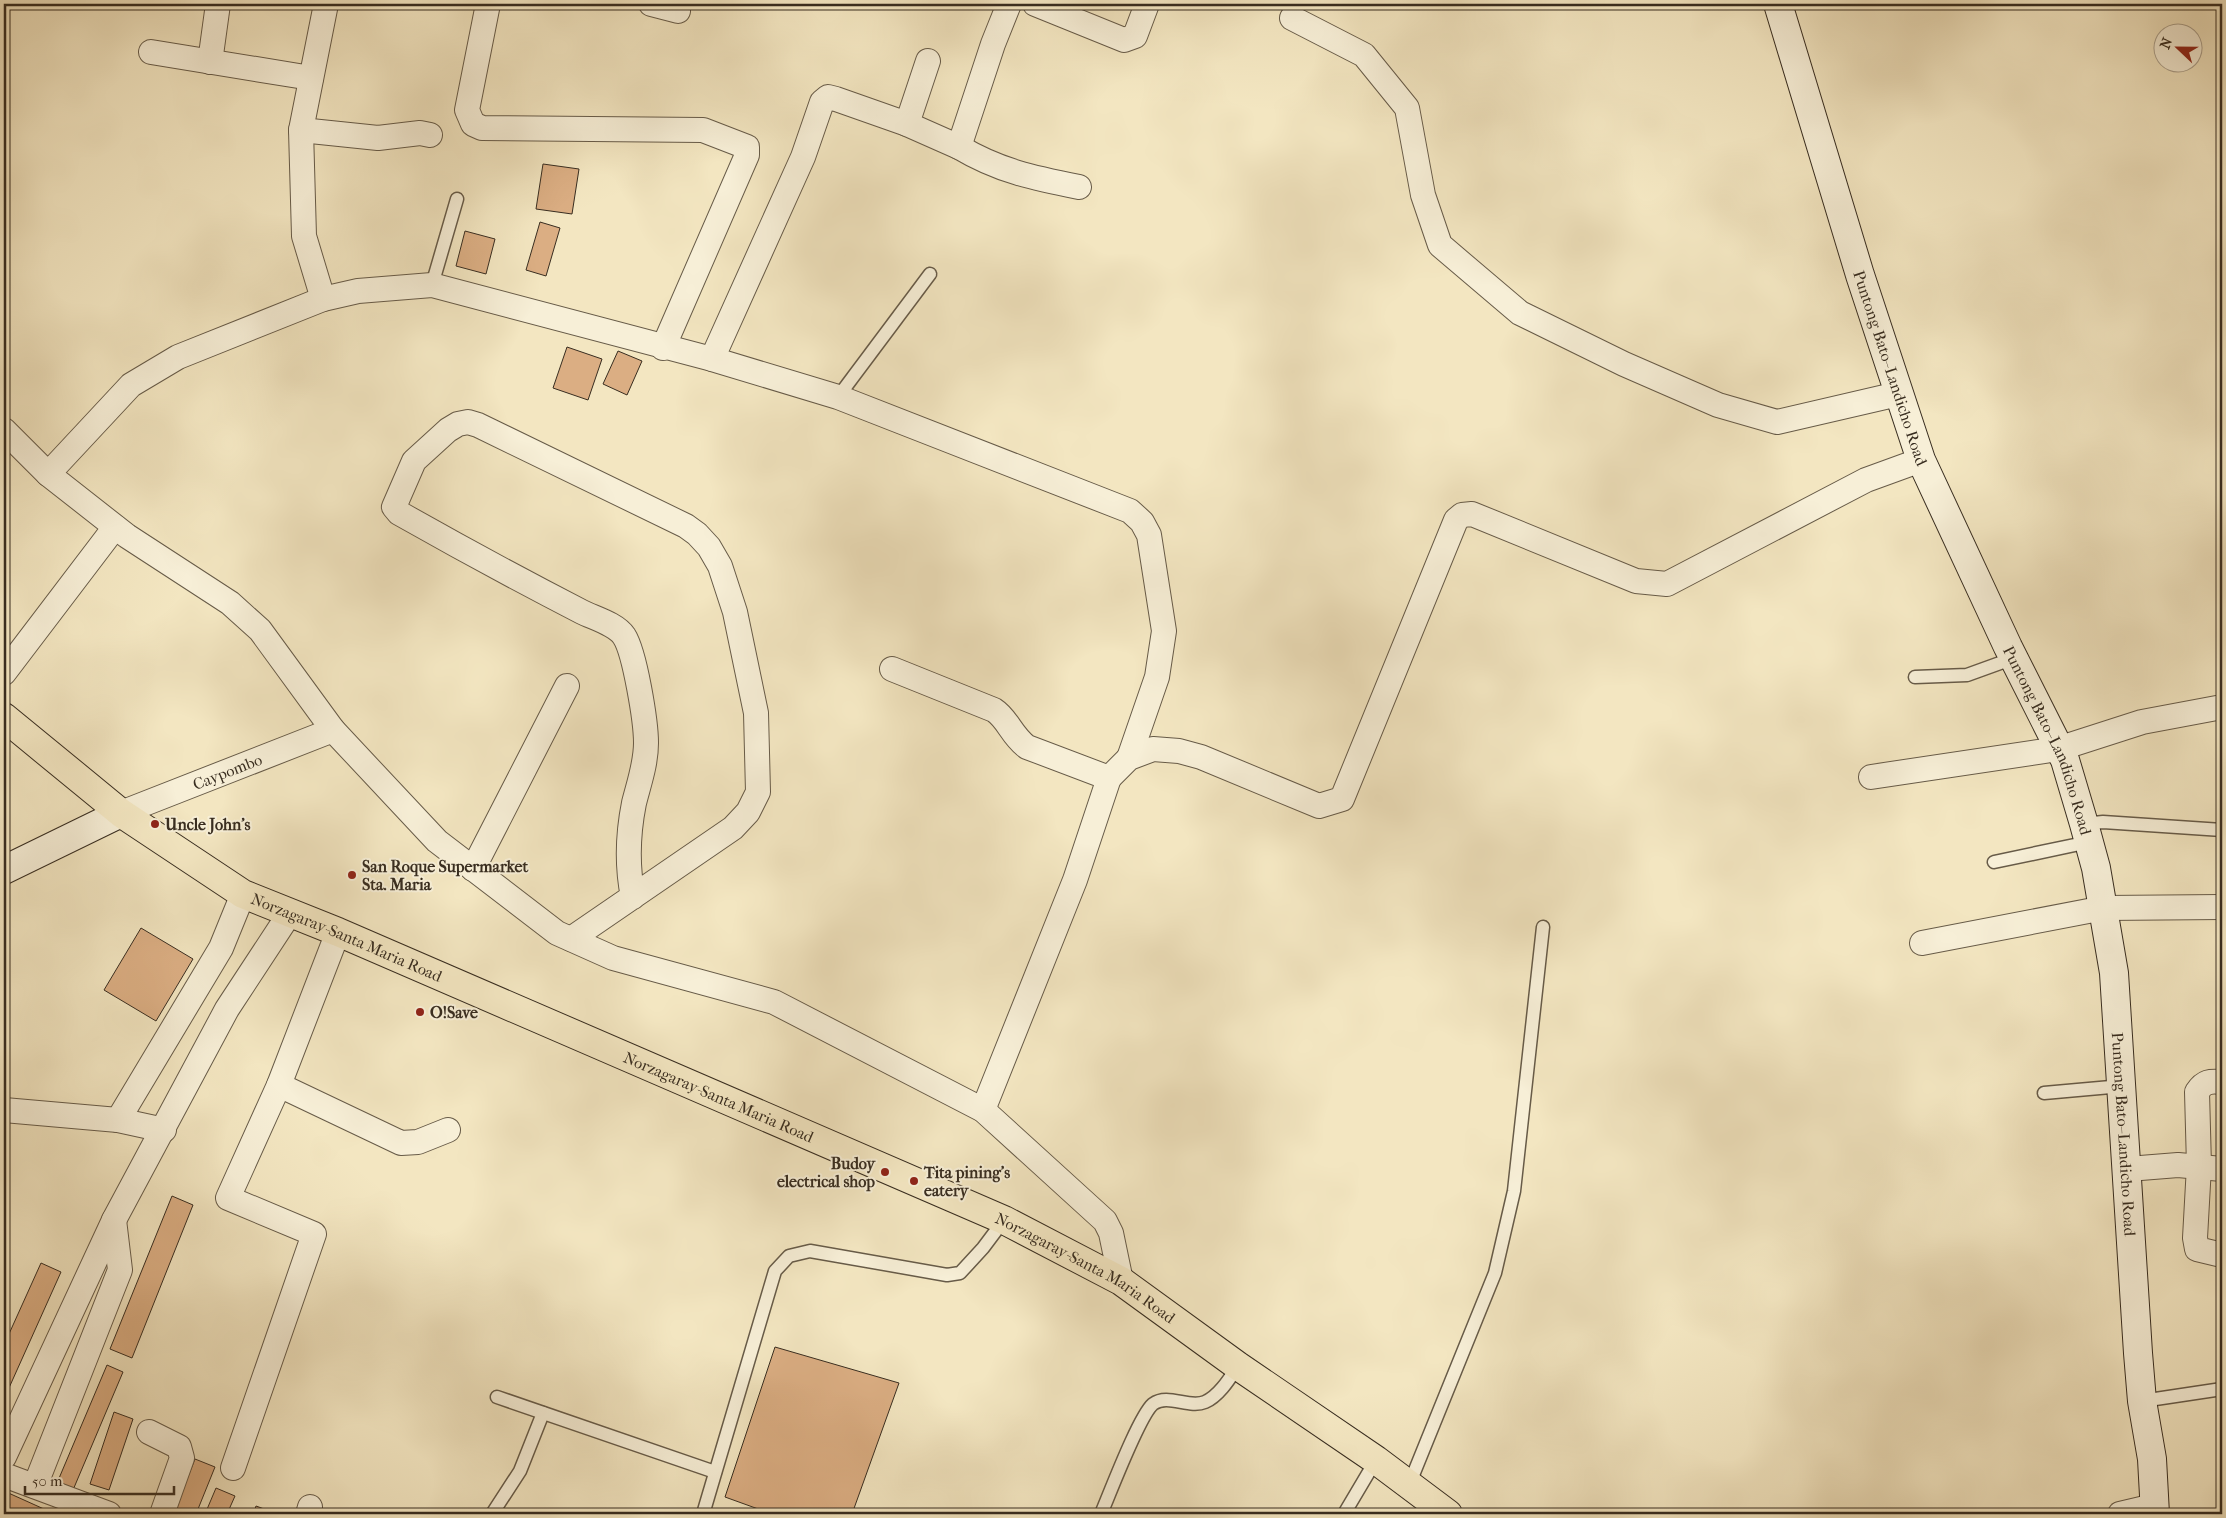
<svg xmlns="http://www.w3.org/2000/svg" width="2226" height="1518" font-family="'IM FELL French Canon',serif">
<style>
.building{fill:#dbae83;stroke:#382d20}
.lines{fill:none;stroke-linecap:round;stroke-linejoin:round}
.lane-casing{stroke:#675b48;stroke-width:15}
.street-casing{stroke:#675b48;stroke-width:26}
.secondary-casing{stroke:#382d20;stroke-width:30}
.primary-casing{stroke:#382d20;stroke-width:30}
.lane{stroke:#f7efd7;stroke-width:12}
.street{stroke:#f7efd7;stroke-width:24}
.secondary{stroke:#f7efd7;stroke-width:28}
.primary{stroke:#f3e6c1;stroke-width:28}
.poi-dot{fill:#8f2418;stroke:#f7efd7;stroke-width:2}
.labels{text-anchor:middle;stroke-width:4;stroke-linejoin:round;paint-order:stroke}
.street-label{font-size:16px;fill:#382d20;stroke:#f7efd7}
.poi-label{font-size:16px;font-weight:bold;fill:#382d20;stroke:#f7efd7;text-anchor:start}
</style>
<rect width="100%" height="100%" fill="#f3e6c1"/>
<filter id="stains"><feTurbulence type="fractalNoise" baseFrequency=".004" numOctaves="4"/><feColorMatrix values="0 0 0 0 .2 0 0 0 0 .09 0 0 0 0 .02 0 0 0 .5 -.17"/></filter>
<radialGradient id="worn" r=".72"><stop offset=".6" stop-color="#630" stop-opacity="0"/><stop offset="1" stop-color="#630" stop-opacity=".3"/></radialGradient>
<g class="building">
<path d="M543,164L579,169L572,214L536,209Z"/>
<path d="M540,222L560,228L546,276L526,270Z"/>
<path d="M465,231L495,239L486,274L456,266Z"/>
<path d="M567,347L602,359L588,400L553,388Z"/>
<path d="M618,351L642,361L627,395L603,384Z"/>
<path d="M141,928L193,959L156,1021L104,990Z"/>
<path d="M172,1196L193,1205L132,1358L110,1349Z"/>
<path d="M41,1263L61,1272L4,1399V1345Z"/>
<path d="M775,1347L899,1383L852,1514H772L725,1497Z"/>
<path d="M107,1365L123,1372L73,1490L57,1483Z"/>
<path d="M114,1412L133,1419L109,1490L90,1484Z"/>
<path d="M195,1459L215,1467L196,1514H173Z"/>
<path d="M216,1488L235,1496L227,1514H205Z"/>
<path d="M4,1491L55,1514H9L4,1512Z"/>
<path d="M256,1506L275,1513V1514H253Z"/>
</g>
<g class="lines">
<g class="lane-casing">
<g id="lane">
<path d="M432,285L457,199"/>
<path d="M838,397L930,274"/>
<path d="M1915,677L1967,675L2014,658"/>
<path d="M2084,824L2103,822L2222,830"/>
<path d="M1994,862L2089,842"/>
<path d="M2044,1093L2122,1086"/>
<path d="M497,1397L715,1472"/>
<path d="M2142,1401L2222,1389"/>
<path d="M1409,1485L1495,1273L1514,1191L1543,927"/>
<path d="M492,1514L520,1471L543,1413"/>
<path d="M703,1514L775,1271L789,1256L810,1251L947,1275L960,1273L983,1248L1004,1220"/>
<path d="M1101,1514C1110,1493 1139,1416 1153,1404C1168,1393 1189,1409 1205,1402C1219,1396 1230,1378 1238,1366"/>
<path d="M1344,1514L1376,1460"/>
</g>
</g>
<g class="street-casing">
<g id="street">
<path d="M488,4L467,110L473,124L482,128L703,130L747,147V155L663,348"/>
<path d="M651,4L678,11"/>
<path d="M1035,4L1124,40L1135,36L1147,4"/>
<path d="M1292,18L1364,55L1407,108L1423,195L1440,245L1520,313L1624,364L1718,405L1777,422L1898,394"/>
<path d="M151,52L311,78"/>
<path d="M210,62L218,4"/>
<path d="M907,124L959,147L993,44L1009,4"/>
<path d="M301,130L378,138L420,133L430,135"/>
<path d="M959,147C999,171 1034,178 1079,187"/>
<path d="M323,299L304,236L301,130L326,4"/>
<path d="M712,359L803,157L822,102L828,97L836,99L907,124L928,61"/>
<path d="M4,430L48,474L131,385L178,357L323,299L358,291L432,285L712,359L838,397L1130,511L1142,522L1149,535L1164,631L1157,677L1129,758"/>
<path d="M48,474L127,536L230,603L260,630L333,730L437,841L557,933L613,958L774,1002L983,1110L1105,1221L1111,1233L1121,1281"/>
<path d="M892,669L994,710C1008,719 1011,735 1027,747L1109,778L1075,880L983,1110"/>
<path d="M4,673L115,527"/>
<path d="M1871,777L2058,749L2142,722L2222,707"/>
<path d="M1109,778L1129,758L1153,749L1179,751L1201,757L1319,806L1342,799L1456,520L1462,515L1472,514L1636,581L1667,584L1866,480L1921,460"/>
<path id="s1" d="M121,813L333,730"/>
<path d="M473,869L567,686"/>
<path d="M571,939L733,828L748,812L758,792L756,713L735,612L720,566L709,547L697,534L686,526L478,425L468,422L458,424L448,430L414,461L394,507L399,513C459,547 520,580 582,612C594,618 616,624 624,636C635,653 646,722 646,743C646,764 639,783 634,803C628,833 627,867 633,897"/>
<path d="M1922,943L2104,908L2222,907"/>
<path d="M2222,1082C2210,1081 2204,1081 2197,1092L2199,1166L2195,1238L2197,1249L2222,1255"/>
<path d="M279,1085L401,1143L418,1142L448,1130"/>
<path d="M4,1110L118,1120L164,1130"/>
<path d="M118,1120L221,948L243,894"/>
<path d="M2128,1169L2178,1165L2222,1169"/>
<path d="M149,1432L179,1447L182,1458L162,1514"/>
<path d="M4,1457L114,1220L227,1009L290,913"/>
<path d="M233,1468L314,1234L228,1198L279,1085L338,932"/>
<path d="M4,1475L109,1514"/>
<path d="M35,1486L120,1270L114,1220"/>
<path d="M308,1514L310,1507"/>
<path d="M2120,1514L2154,1506"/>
</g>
</g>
<g class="secondary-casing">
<g id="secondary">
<path id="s2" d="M1778,4L1860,275L1921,460L2008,647L2065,760L2084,824L2096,868L2114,973L2138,1353L2142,1401L2152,1459L2155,1514"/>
<path d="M4,870L121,813"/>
</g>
</g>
<g class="primary-casing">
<g id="primary">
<path id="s3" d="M4,717L121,813L243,894L338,932L1004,1220L1121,1281L1238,1366L1376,1460L1448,1514"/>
</g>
</g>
<use href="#lane" class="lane"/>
<use href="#street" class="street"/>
<use href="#secondary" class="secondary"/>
<use href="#primary" class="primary"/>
</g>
<g class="poi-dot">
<circle cx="155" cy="824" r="5"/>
<circle cx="352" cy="875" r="5"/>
<circle cx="420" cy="1012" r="5"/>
<circle cx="885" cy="1172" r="5"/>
<circle cx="914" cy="1181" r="5"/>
</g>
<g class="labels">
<g class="street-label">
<text dy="6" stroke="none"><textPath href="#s2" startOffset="381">Puntong Bato–Landicho Road</textPath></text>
<text dy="6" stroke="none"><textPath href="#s2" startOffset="786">Puntong Bato–Landicho Road</textPath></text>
<text dy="6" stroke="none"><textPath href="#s1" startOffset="114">Caypombo</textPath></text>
<text dy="6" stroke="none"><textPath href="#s3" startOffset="410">Norzagaray-Santa Maria Road</textPath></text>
<text dy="6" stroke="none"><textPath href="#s3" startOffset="815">Norzagaray-Santa Maria Road</textPath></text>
<text dy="6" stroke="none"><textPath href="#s2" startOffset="1191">Puntong Bato–Landicho Road</textPath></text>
<text dy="6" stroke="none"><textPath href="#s3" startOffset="1220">Norzagaray-Santa Maria Road</textPath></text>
</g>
<g class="poi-label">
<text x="165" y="830">Uncle John's</text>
<text x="362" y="872">San Roque Supermarket<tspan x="362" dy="18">Sta. Maria</tspan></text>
<text x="430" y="1018">O!Save</text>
<text x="875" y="1169" text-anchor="end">Budoy<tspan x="875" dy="18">electrical shop</tspan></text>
<text x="924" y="1178">Tita pining's<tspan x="924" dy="18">eatery</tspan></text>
</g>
</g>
<rect width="2226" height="1518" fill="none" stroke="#f3e6c1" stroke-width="20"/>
<rect x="5" y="5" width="2216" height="1508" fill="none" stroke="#382d20" stroke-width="2.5"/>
<rect x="10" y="10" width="2206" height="1498" fill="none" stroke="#382d20"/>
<g transform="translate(2178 48) rotate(292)"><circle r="24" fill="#f7efd7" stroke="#aba18e"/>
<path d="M0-4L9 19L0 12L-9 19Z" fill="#8f2418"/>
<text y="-8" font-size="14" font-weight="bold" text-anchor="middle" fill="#382d20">N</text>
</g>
<path d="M25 1486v8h149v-8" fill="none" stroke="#382d20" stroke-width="2.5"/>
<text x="32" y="1486" font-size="15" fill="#382d20" stroke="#f7efd7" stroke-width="4" paint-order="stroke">50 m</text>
<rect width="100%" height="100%" filter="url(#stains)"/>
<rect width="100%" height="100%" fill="url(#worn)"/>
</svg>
